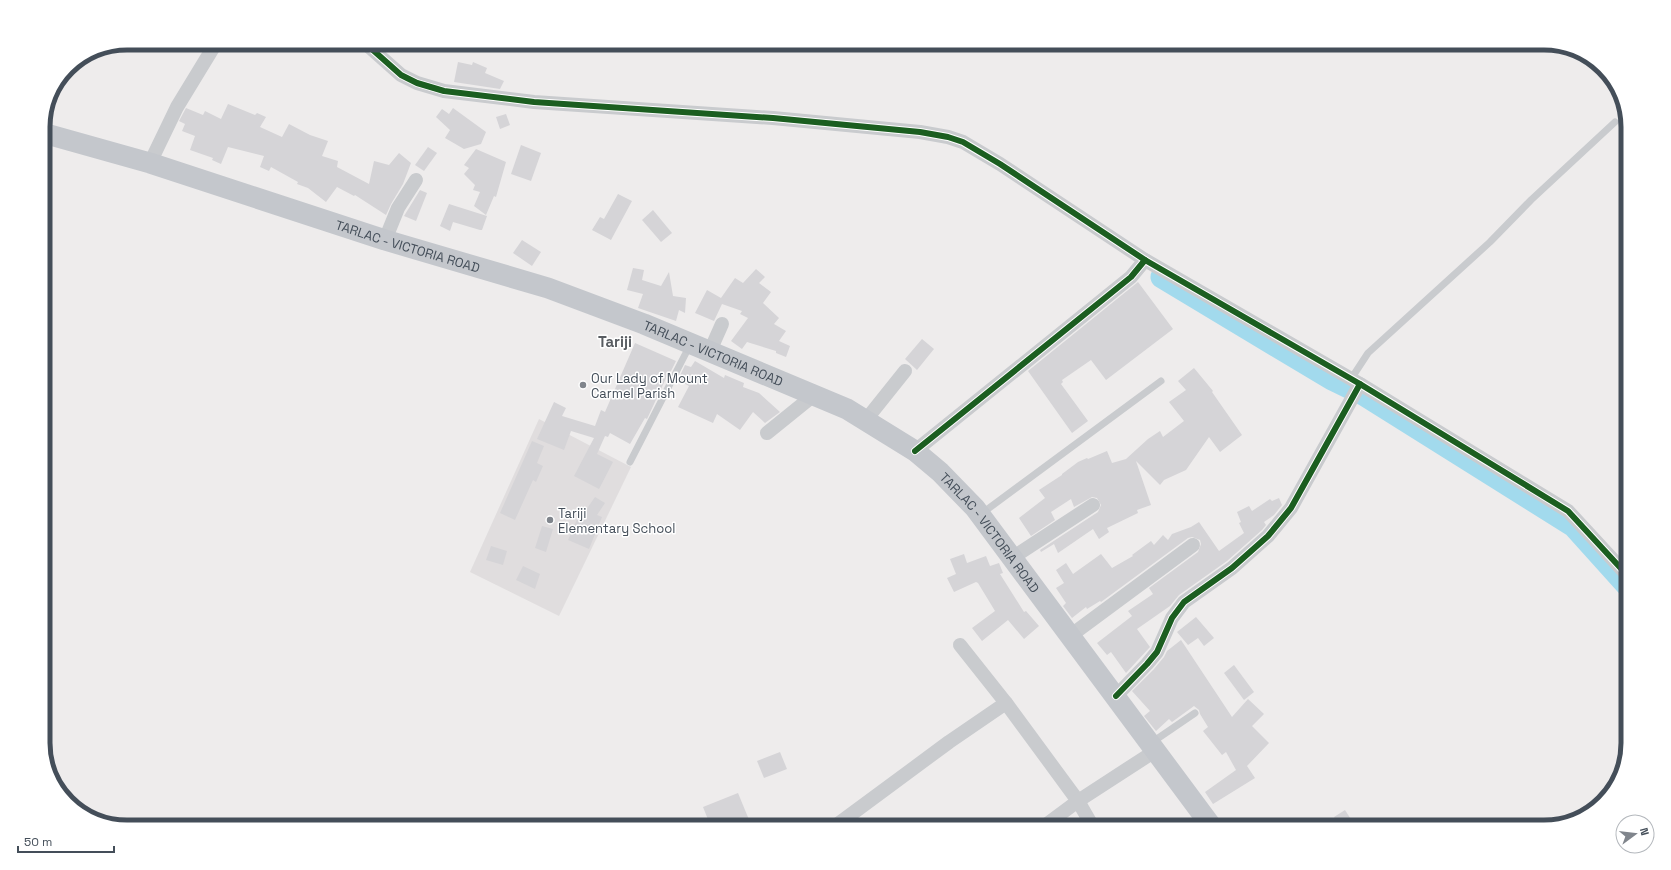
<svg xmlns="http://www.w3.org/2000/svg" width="1671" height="870" font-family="'Space Grotesk',sans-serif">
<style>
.education{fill:#e0ddde}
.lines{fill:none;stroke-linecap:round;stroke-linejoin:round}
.river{stroke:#a2daed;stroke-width:23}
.building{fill:#d5d4d7}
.lane{stroke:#c9cbce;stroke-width:7}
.street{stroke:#c9cbce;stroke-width:14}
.primary{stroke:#c4c7cc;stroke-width:21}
.cycleway-casing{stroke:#fff;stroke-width:8}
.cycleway{stroke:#1b5e20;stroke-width:6}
.poi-dot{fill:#80858c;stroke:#fff;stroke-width:1.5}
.labels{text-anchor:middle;stroke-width:3;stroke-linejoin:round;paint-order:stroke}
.street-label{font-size:13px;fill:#444e59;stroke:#fff}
.poi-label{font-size:13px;fill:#444e59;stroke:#fff;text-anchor:start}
.quarter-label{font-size:15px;font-weight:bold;fill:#585c61;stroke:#fff}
.rim{fill:none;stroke:#444e59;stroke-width:5}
</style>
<rect width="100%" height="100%" fill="#eeecec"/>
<path class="education" d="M539,419L631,467L559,616L470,572Z"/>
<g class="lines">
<path class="river" d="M1162,277L1332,379L1365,395L1574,526L1628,586"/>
</g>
<g class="building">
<path d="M458,62L472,65L473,62L487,68L485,73L504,81L500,89L454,82Z"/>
<path d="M228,104L255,115L257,113L266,117L260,127L282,137L289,124L310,135L328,141L322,156L338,161L337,167L369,184L374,161L389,165L399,153L411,163L403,184L391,204L386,215L355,195L354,196L337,187L326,202L308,188L297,184L298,182L271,167L269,171L260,167L264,156L228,147L221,164L212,160L213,158L190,150L195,136L182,131L185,124L179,121L186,108L203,115L205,111L221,119Z"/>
<path d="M453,108L486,132L481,144L464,149L445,138L450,130L436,117L442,109L449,114Z"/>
<path d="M506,114L510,125L500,129L496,117Z"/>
<path d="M521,145L541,153L531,181L511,174Z"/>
<path d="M428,147L437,153L424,171L415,165Z"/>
<path d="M476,149L506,162L496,197L494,196L486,215L474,206L480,192L473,190L475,185L464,174L469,168L464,165Z"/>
<path d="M420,190L427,193L416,221L404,216Z"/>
<path d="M618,194L632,201L611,240L592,230L600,217L604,219Z"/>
<path d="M449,204L487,216L482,230H480L453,222L450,231L440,226Z"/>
<path d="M653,210L672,233L661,242L642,220Z"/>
<path d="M522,240L541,252L532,266L513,253Z"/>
<path d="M633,268L644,270L642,280L661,286L669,272L673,296L686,298L685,313L679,310L676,321L638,308L643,294L627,290Z"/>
<path d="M756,269L765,277L759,283L771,292L763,303L779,318L774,324L786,331L779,341L790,346L786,357L776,353V351L747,342L742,349L731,341L748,318L740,314L742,311L722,304L714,321L695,313L707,290L721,298L735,278L743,283Z"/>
<path d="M1138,282L1173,329L1106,380L1091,360L1062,380L1063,382L1061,384L1088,421L1072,433L1028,371Z"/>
<path d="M922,339L934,349L917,370L905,359Z"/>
<path d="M635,343L676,361L669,375L668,374L647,419L645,418L630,444L610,433L608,437L605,436L597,454L613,462L599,489L574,476L594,438L571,431L564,450L537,439L554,402L566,408L562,416L595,426L601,410L605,412Z"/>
<path d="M695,361L724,378L725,375L744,383L743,387L759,393L780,412L765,423L753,412L740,430L717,414L713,423L678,407L689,386L678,380L685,365L691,367Z"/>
<path d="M1194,368L1213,391L1212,392L1242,435L1220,452L1209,437L1186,470L1164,480L1160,485L1136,461L1151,505L1137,510L1138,513L1107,528L1109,532L1099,539L1093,529L1058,553L1054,544L1041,552L1040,550L1098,512L1101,505L1097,498L1092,497L1074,507L1071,499L1051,512L1055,520L1031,536L1019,518L1045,498L1039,490L1062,475V474L1078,462L1087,458L1088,459L1107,451L1112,463L1126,459L1148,439L1160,431L1163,437L1184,421L1169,402L1186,390L1178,381Z"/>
<path d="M532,441L544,446L537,463L543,466L536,482L533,480L515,520L500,513Z"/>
<path d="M595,497L605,503L597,515L602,517L589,549L568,540L582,508L586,510Z"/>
<path d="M1279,498L1282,505L1274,515L1264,522L1266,525L1262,530L1227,561L1179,595L1170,606L1137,629L1150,647L1126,673L1111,652L1107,655L1097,643L1132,616L1128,611L1153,594L1149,588L1198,552L1201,544L1200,540L1192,537L1188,538L1101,602L1100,601L1087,609L1086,607L1072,618L1063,606L1066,603L1056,588L1064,583L1056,570L1066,563L1073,574L1101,554L1112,568L1133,556L1132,555L1151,541L1154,545L1163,535L1168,540L1172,534L1191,527L1199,522L1219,551L1244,533L1239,523L1241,522L1237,512L1249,506L1252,511L1270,499L1272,501Z"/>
<path d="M542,526L553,529L546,552L535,548Z"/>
<path d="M491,546L507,551L503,565L486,560Z"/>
<path d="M964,554L967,563L986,556L990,566L999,563L1003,573L1000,574L1024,612L1026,611L1039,626L1024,639L1008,620L982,641L972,628L995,611L978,583L976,582L954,592L947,578L956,574L950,559Z"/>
<path d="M523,566L540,574L535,589L516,580Z"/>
<path d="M1196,617L1214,638L1204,646L1198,638L1188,645L1177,632Z"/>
<path d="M1181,640L1232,717L1248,699L1264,714L1252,726L1269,743L1247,766L1255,778L1213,804L1205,792L1236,770L1226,752L1222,755L1203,731L1208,727L1200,714L1199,710L1194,706L1172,722L1169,719L1156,731L1144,716L1150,711L1132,691L1154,669L1164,657L1167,651Z"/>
<path d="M1234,665L1254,692L1244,700L1224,673Z"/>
<path d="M780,752L787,769L764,778L757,761Z"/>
<path d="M738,793L752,827H711L703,807Z"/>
<path d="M1345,810L1356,827H1340L1334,817Z"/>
</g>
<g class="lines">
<g class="lane">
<path d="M1351,379L1368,353L1490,242L1531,200L1615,122"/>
<path d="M630,462L690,345"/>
<path d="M981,514L1161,381"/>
<path d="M1151,743L1195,713"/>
</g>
<g class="street">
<path d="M365,43L401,75L417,83L444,91L534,102L773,118L920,132L948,137L963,142L1000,164L1145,260"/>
<path d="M150,163L177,107L216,43"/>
<path d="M385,240L398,208L416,180"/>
<path d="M710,351L722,324"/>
<path d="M865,421L905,371"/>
<path d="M767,433L814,395"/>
<path d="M915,451L1131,277L1145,260L1360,384L1568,511L1628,576"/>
<path d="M1012,558L1093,505"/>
<path d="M1070,636L1193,545"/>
<path d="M960,645L1006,703"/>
<path d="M1116,696L1147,664L1157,652L1172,618L1184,602L1232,568L1268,536L1291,508L1360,384"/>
<path d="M834,827L949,742L1006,703L1078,801L1093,827"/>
<path d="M1043,827L1078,801L1155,751"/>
</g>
<path class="primary" id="s1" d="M43,133L150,163L385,240L548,288L644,324L847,409L915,451L940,472L975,508L1212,827"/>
<g class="cycleway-casing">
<g id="cycleway">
<path d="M365,43L401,75L417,83L444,91L534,102L773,118L920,132L948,137L963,142L1000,164L1145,260"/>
<path d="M915,451L1131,277L1145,260L1360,384L1568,511L1628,576"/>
<path d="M1116,696L1147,664L1157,652L1172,618L1184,602L1232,568L1268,536L1291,508L1360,384"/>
</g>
</g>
<use href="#cycleway" class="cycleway"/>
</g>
<g class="poi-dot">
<circle cx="583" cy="385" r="4"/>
<circle cx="550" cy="520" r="4"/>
</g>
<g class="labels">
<g class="street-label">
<text dy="5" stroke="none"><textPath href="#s1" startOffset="382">TARLAC - VICTORIA ROAD</textPath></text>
<text dy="5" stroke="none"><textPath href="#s1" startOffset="706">TARLAC - VICTORIA ROAD</textPath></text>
<text dy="5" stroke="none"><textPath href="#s1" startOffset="1042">TARLAC - VICTORIA ROAD</textPath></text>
</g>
<g class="poi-label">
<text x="591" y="383">Our Lady of Mount<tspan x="591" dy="15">Carmel Parish</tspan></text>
<text x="558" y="518">Tariji<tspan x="558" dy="15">Elementary School</tspan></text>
</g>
<g class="quarter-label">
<text x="615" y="347">Tariji</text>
</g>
</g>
<path d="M0 0H1671V870H0ZM127 50H1544A77 77 0 0 1 1621 127V743A77 77 0 0 1 1544 820H127A77 77 0 0 1 50 743V127A77 77 0 0 1 127 50Z" fill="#fff" fill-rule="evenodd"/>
<path class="rim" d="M127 50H1544A77 77 0 0 1 1621 127V743A77 77 0 0 1 1544 820H127A77 77 0 0 1 50 743V127A77 77 0 0 1 127 50Z"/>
<g transform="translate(1635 834) rotate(75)"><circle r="19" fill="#ffffff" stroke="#b4b8bd"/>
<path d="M0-3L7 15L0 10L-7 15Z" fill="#80858c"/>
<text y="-6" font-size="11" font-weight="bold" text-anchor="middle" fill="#444e59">N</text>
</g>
<path d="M18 846v6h96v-6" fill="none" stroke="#444e59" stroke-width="2"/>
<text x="24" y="846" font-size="12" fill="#444e59" stroke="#ffffff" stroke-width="3" paint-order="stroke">50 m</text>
</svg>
